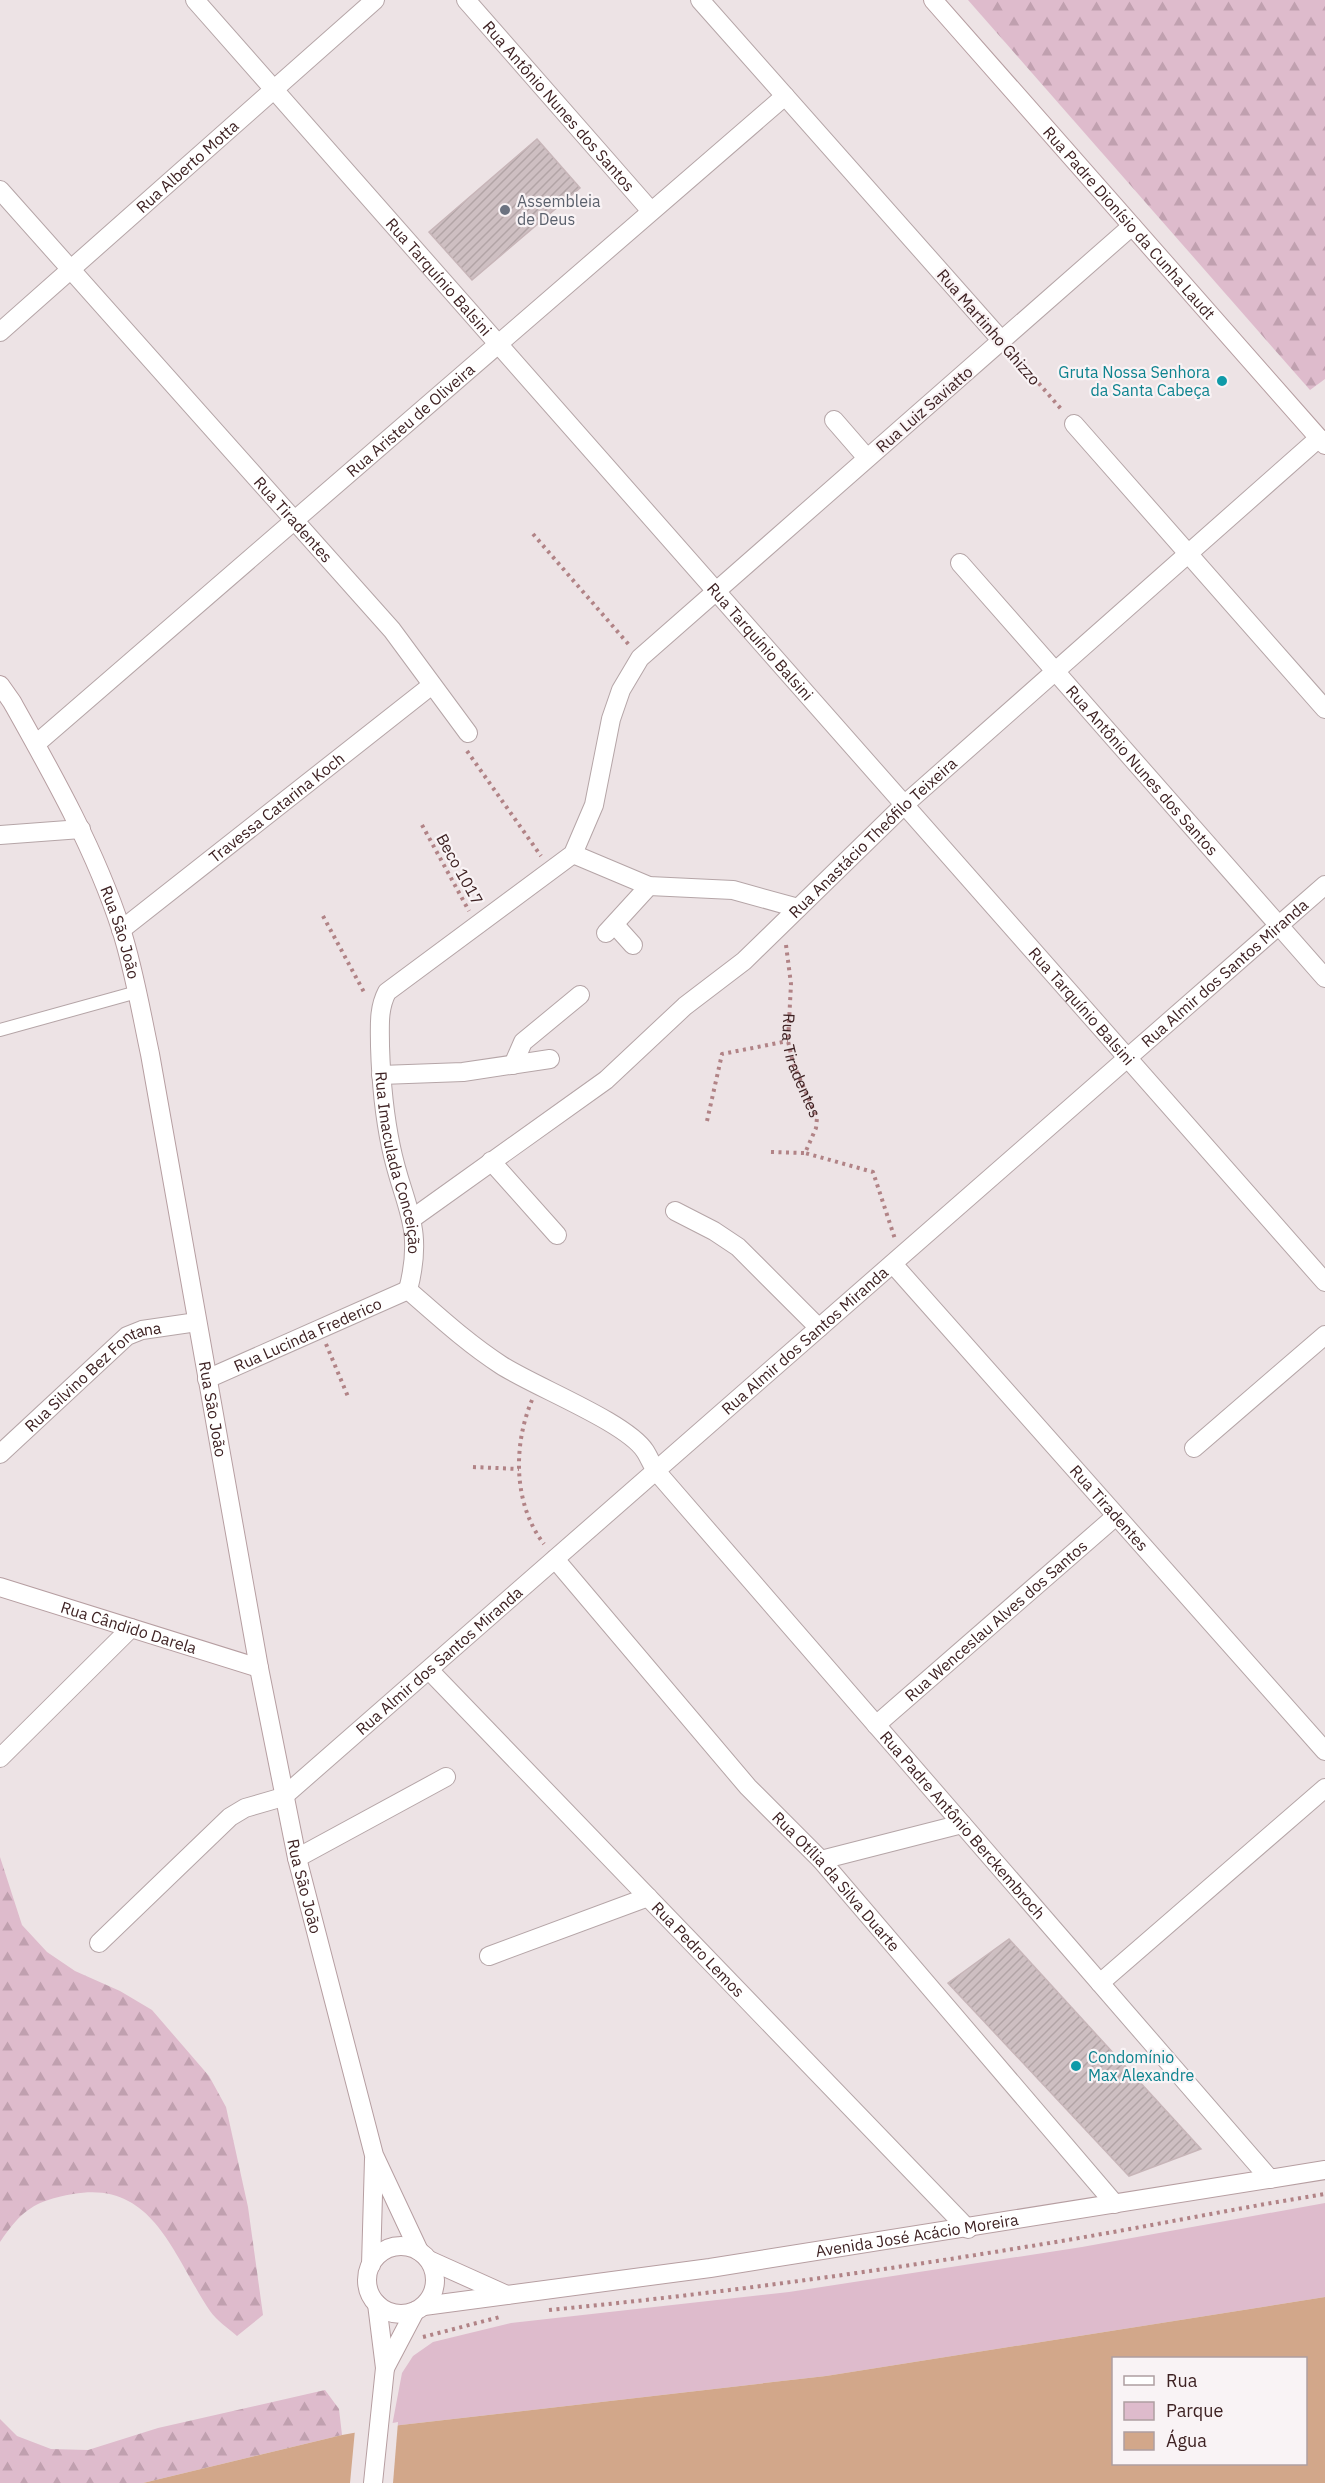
<svg xmlns="http://www.w3.org/2000/svg" width="1325" height="2483" font-family="'IBM Plex Sans',sans-serif">
<style>
.forest{fill:url(#forest-firs)}
.park{fill:#debbcc}
.water{fill:#d2a78a;fill-rule:evenodd}
.pier{fill:#ede3e5}
.building{fill:url(#building-hatch);stroke:#c7b5b8;stroke-width:1.5}
.lines{fill:none;stroke-linecap:round;stroke-linejoin:round}
.lane-casing{stroke:#b5a5a7;stroke-width:14}
.street-casing{stroke:#b5a5a7;stroke-width:20}
.secondary-casing{stroke:#b69ea1;stroke-width:20}
.path{stroke:#b18386;stroke-width:4;stroke-dasharray:3 4.5;stroke-linecap:butt}
.lane{stroke:#fff;stroke-width:12}
.street{stroke:#fff;stroke-width:18}
.secondary{stroke:#fff;stroke-width:18}
.worship-dot{fill:#6b7280;stroke:#f9f3f5;stroke-width:2}
.culture-dot{fill:#0f9aa8;stroke:#f9f3f5;stroke-width:2}
.labels{text-anchor:middle;stroke-width:4.5;stroke-linejoin:round;paint-order:stroke}
.street-label{font-size:16px;fill:#3e2223;stroke:#f9f3f5}
.worship-label{font-size:16px;fill:#5b616d;stroke:#f9f3f5;text-anchor:start}
.culture-label{font-size:16px;fill:#0d838f;stroke:#f9f3f5;text-anchor:end}
</style>
<defs>
<pattern id="forest-firs" width="22" height="20" patternUnits="userSpaceOnUse" patternTransform="scale(1.5)"><rect width="22" height="20" fill="#debbcc"/><path d="M5 1l3.5 6h-7zM16 11l3.5 6h-7z" fill="#c0a0af"/></pattern>
<pattern id="building-hatch" width="6" height="6" patternUnits="userSpaceOnUse" patternTransform="scale(1.5)"><rect width="6" height="6" fill="#cebfc2"/><path d="M-1 1l2-2M0 6l6-6M5 7l2-2" fill="none" stroke="#b2a4a6"/></pattern>
</defs>
<rect width="100%" height="100%" fill="#ede3e5"/>
<g class="forest">
<path d="M968,0H1325V379L1310,390Z"/>
<path d="M0,1857L22,1925L47,1952L75,1971L120,1991L152,2010L209,2076L226,2107L248,2207L263,2315L237,2336C228,2328 216,2320 210,2311C174,2258 154,2179 73,2194C34,2201 22,2210 0,2242Z"/>
<path d="M325,2390L339,2409L342,2435L143,2483H0V2419L17,2436L51,2449L88,2450L158,2428Z"/>
</g>
<path class="park" d="M1325,2203V2297L826,2376L392,2426L402,2373L413,2356L433,2342L511,2323L789,2292L1082,2247Z"/>
<path class="water" d="M1325,2297V2483H143L342,2435L392,2426L826,2376ZM1114,2358H1306V2464H1114Z"/>
<path class="pier" d="M398,2422L393,2483H350L355,2430Z"/>
<g class="building">
<path d="M537,139L580,188L472,280L429,232Z"/>
<path d="M1009,1939L1201,2149L1129,2176L948,1983Z"/>
</g>
<g class="lines">
<g class="lane-casing">
<path id="lane" d="M0,1030L137,992"/>
</g>
<g class="street-casing">
<g id="street">
<path id="s2" d="M195,0L1325,1282"/>
<path id="s3" d="M466,0L651,211"/>
<path d="M700,0L1002,341"/>
<path id="s4" d="M0,190L392,630L468,733"/>
<path id="s5" d="M1132,226L640,658L621,690L611,719L594,805L573,854L387,992C378,1009 380,1027 380,1046C381,1079 384,1114 391,1147C403,1206 425,1225 408,1290C438,1316 467,1343 501,1365C535,1387 626,1422 645,1451C649,1457 652,1465 656,1471L1270,2179"/>
<path id="s6" d="M0,332L375,0"/>
<path d="M834,420L867,458"/>
<path d="M1074,424L1325,709"/>
<path id="s7" d="M960,563L1325,978"/>
<path id="s8" d="M36,744L785,96"/>
<path d="M0,835L81,829"/>
<path d="M573,854L649,886L733,890L798,908"/>
<path d="M615,925L633,945"/>
<path id="s9" d="M121,930L432,685"/>
<path d="M606,933L649,886"/>
<path d="M513,1065L523,1042L580,995"/>
<path d="M381,1075L463,1072L550,1059"/>
<path d="M491,1161L557,1235"/>
<path d="M675,1211L714,1231L738,1247L819,1328"/>
<path id="s10" d="M413,1218L606,1080L685,1006L744,961L904,805L1319,438"/>
<path id="s11" d="M893,1264L1325,1751"/>
<path id="s12" d="M207,1379L408,1290"/>
<path d="M1194,1448L1325,1335"/>
<path id="s13" d="M0,1454L127,1336L142,1330L197,1322"/>
<path id="s14" d="M555,1559L748,1787L821,1860L1115,2204"/>
<path id="s15" d="M429,1670L968,2229"/>
<path id="s16" d="M876,1725L1116,1516"/>
<path d="M0,1758L131,1628"/>
<path d="M297,1858L446,1777"/>
<path d="M821,1860L962,1824"/>
<path id="s17" d="M99,1943L230,1817L245,1808L283,1797L1325,885"/>
<path d="M489,1956L648,1897"/>
<path d="M1100,1983L1325,1788"/>
</g>
</g>
<g class="secondary-casing">
<g id="secondary">
<path id="s18" d="M933,0L1325,445"/>
<path id="s19" d="M0,685L12,702C53,775 95,849 121,929C134,969 141,1012 150,1054L259,1668L297,1858L374,2155L419,2251"/>
<path id="s20" d="M0,1587L259,1668"/>
<circle cx="401" cy="2280" r="34"/>
<path d="M429,2260L507,2295"/>
<path d="M371,2265L374,2159"/>
<path id="s21" d="M424,2306L710,2268L1325,2170"/>
<path d="M385,2368L415,2311"/>
<path d="M373,2483L385,2368L377,2304"/>
</g>
</g>
<g class="path">
<path d="M1014,355L1062,410"/>
<path d="M533,534L630,646"/>
<path d="M467,751L541,856"/>
<path d="M422,825L469,911"/>
<path d="M323,916L365,994"/>
<path id="s1" d="M786,945L791,984L788,1041L793,1063L817,1118L816,1128L805,1153L873,1172L895,1239"/>
<path d="M707,1121L722,1054L788,1041"/>
<path d="M771,1152L805,1153"/>
<path d="M326,1344L349,1399"/>
<path d="M532,1400C513,1445 513,1504 544,1544"/>
<path d="M473,1467L519,1469"/>
<path d="M549,2310C726,2293 903,2268 1079,2238C1161,2224 1243,2207 1325,2194"/>
<path d="M423,2337L500,2317"/>
</g>
<use href="#lane" class="lane"/>
<use href="#street" class="street"/>
<use href="#secondary" class="secondary"/>
</g>
<circle class="worship-dot" cx="505" cy="210" r="6"/>
<g class="culture-dot">
<circle cx="1222" cy="381" r="6"/>
<circle cx="1076" cy="2066" r="6"/>
</g>
<g class="labels">
<g class="street-label">
<text dy="6" stroke="none"><textPath href="#s3" startOffset="141">Rua Antônio Nunes dos Santos</textPath></text>
<text dy="6" stroke="none"><textPath href="#s6" startOffset="250">Rua Alberto Motta</textPath></text>
<text dy="6" stroke="none"><textPath href="#s18" startOffset="297">Rua Padre Dionísio da Cunha Laudt</textPath></text>
<text dy="6" stroke="none"><textPath href="#s2" startOffset="369">Rua Tarquínio Balsini</textPath></text>
<text transform="translate(989 327) rotate(49)" y="6">Rua Martinho Ghizzo</text>
<text transform="translate(924 409) rotate(-41)" y="6">Rua Luiz Saviatto</text>
<text dy="6" stroke="none"><textPath href="#s8" startOffset="495">Rua Aristeu de Oliveira</textPath></text>
<text dy="6" stroke="none"><textPath href="#s4" startOffset="441">Rua Tiradentes</textPath></text>
<text dy="6" stroke="none"><textPath href="#s2" startOffset="855">Rua Tarquínio Balsini</textPath></text>
<text dy="6" stroke="none"><textPath href="#s7" startOffset="276">Rua Antônio Nunes dos Santos</textPath></text>
<text dy="6" stroke="none"><textPath href="#s9" startOffset="198">Travessa Catarina Koch</textPath></text>
<text dy="6" stroke="none"><textPath href="#s10" startOffset="598">Rua Anastácio Theófilo Teixeira</textPath></text>
<text transform="translate(460 869) rotate(61)" y="6">Beco 1017</text>
<text dy="6" stroke="none"><textPath href="#s19" startOffset="276">Rua São João</textPath></text>
<text dy="6" stroke="none"><textPath href="#s17" startOffset="1490">Rua Almir dos Santos Miranda</textPath></text>
<text dy="6" stroke="none"><textPath href="#s2" startOffset="1341">Rua Tarquínio Balsini</textPath></text>
<text dy="6" stroke="none"><textPath href="#s1" startOffset="123">Rua Tiradentes</textPath></text>
<text dy="6" stroke="none"><textPath href="#s5" startOffset="1269">Rua Imaculada Conceição</textPath></text>
<text dy="6" stroke="none"><textPath href="#s12" startOffset="110">Rua Lucinda Frederico</textPath></text>
<text dy="6" stroke="none"><textPath href="#s17" startOffset="932">Rua Almir dos Santos Miranda</textPath></text>
<text dy="6" stroke="none"><textPath href="#s13" startOffset="123">Rua Silvino Bez Fontana</textPath></text>
<text dy="6" stroke="none"><textPath href="#s19" startOffset="762">Rua São João</textPath></text>
<text dy="6" stroke="none"><textPath href="#s11" startOffset="326">Rua Tiradentes</textPath></text>
<text dy="6" stroke="none"><textPath href="#s16" startOffset="159">Rua Wenceslau Alves dos Santos</textPath></text>
<text dy="6" stroke="none"><textPath href="#s20" startOffset="135">Rua Cândido Darela</textPath></text>
<text dy="6" stroke="none"><textPath href="#s17" startOffset="446">Rua Almir dos Santos Miranda</textPath></text>
<text dy="6" stroke="none"><textPath href="#s5" startOffset="2178">Rua Padre Antônio Berckembroch</textPath></text>
<text dy="6" stroke="none"><textPath href="#s14" startOffset="428">Rua Otília da Silva Duarte</textPath></text>
<text dy="6" stroke="none"><textPath href="#s19" startOffset="1248">Rua São João</textPath></text>
<text dy="6" stroke="none"><textPath href="#s15" startOffset="388">Rua Pedro Lemos</textPath></text>
<text dy="6" stroke="none"><textPath href="#s21" startOffset="498">Avenida José Acácio Moreira</textPath></text>
</g>
<g class="worship-label">
<text x="517" y="207">Assembleia<tspan x="517" dy="18">de Deus</tspan></text>
</g>
<g class="culture-label">
<text x="1210" y="378">Gruta Nossa Senhora<tspan x="1210" dy="18">da Santa Cabeça</tspan></text>
<text x="1088" y="2063" text-anchor="start">Condomínio<tspan x="1088" dy="18">Max Alexandre</tspan></text>
</g>
</g>
<rect x="1112" y="2357" width="195" height="108" fill="#f9f3f5" stroke="#ae9fa1" stroke-width="1.5"/>
<rect x="1124" y="2376" width="30" height="9" fill="#ffffff" stroke="#ae9fa1" stroke-width="1.5"/>
<text x="1166" y="2387" font-size="18" fill="#3e2223">Rua</text>
<rect x="1124" y="2402" width="30" height="18" fill="#debbcc" stroke="#ae9fa1" stroke-width="1.5"/>
<text x="1166" y="2417" font-size="18" fill="#3e2223">Parque</text>
<rect x="1124" y="2432" width="30" height="18" fill="#d2a78a" stroke="#ae9fa1" stroke-width="1.5"/>
<text x="1166" y="2447" font-size="18" fill="#3e2223">Água</text>
</svg>
